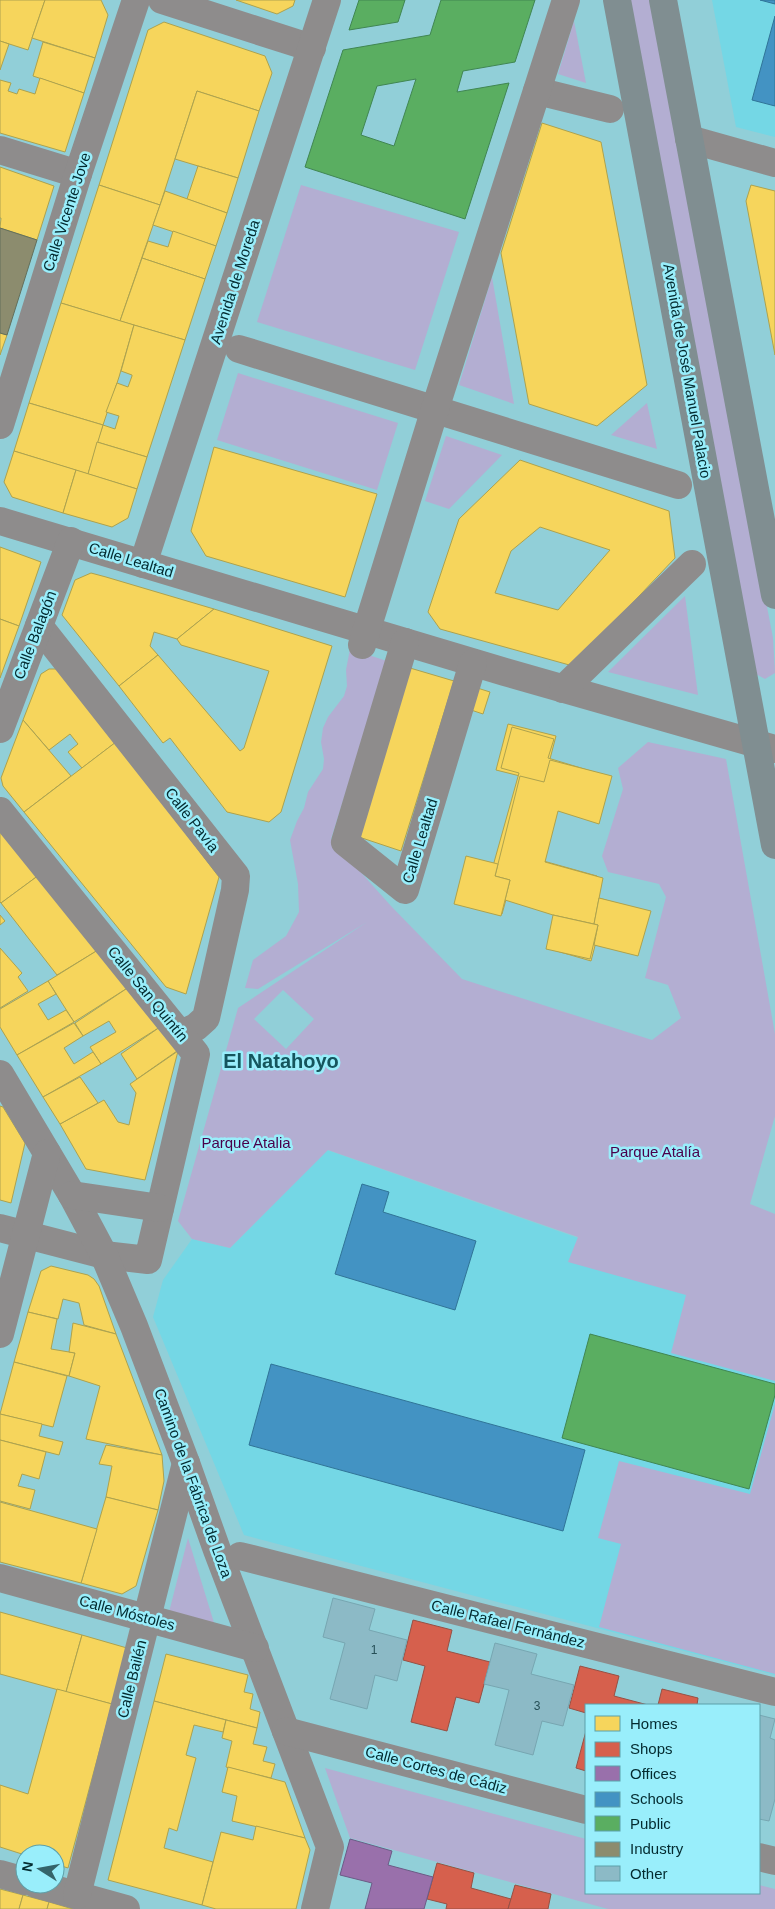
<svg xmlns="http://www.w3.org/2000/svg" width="775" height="1909" font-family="Helvetica,sans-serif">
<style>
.built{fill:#74d7e5}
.green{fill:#b3aed2;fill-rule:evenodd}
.homes{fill:#f6d55c;stroke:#ada24e;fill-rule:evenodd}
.shops{fill:#d6604d;stroke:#975044}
.offices{fill:#9970ab;stroke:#6c5b86}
.schools{fill:#4393c3;stroke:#307497}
.public{fill:#5aae61;stroke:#408652;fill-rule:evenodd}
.industry{fill:#8c8c6e;stroke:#636f5b}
.building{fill:#8cbac6;stroke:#77a6b1}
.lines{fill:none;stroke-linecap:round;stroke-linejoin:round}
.minor{stroke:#8e8c8c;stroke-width:28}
.major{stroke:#808e91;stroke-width:28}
.labels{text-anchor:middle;stroke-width:5;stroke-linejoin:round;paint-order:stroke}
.number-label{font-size:12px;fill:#264f56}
.street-label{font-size:15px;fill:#032a2f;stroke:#99eefb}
.park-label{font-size:15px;fill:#4a004b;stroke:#99eefb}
.district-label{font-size:20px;font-weight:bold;fill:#15555d;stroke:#99eefb}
</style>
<rect width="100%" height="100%" fill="#91cfd8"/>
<g class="built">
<path d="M712,0H775V137L736,127Z"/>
<path d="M327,1150L775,1307V1675L244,1535L153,1317L163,1280L192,1239L230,1248Z"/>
</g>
<g class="green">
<path d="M629,0H651L773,638L775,673L765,679L756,674Z"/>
<path d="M574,21L586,83L558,74Z"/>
<path d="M301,185L459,232L415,370L257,322Z"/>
<path d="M492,277L514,404L459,385Z"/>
<path d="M238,373L398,423L377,490L217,440Z"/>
<path d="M647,403L657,449L611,435Z"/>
<path d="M446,436L502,455L449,509L425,501Z"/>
<path d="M685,596L698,695L608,672Z"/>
<path d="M350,649L387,661L331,839L391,906L462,979L652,1040L681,1018L668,985L645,978L666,897L659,884L608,872L602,856L623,789L618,768L648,742L726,759L775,1034V1116L750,1204L775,1214V1381L671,1353L686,1295L568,1262L578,1237L328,1150L230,1248L192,1239L178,1221L238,1008L367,922L258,989L245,988L253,960L286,936L299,912L298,884L290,840L297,821L304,808L308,792L323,769L324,759L321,742L323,728L328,717L344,696L347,686L346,670ZM283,990L314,1019L286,1049L254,1019Z"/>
<path d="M775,1404V1674L599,1627L621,1544L598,1538L619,1461L750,1494Z"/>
<path d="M188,1538L215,1626L169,1612Z"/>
<path d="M325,1768L586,1839V1893H759V1885L775,1889V1909H608L350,1838Z"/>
</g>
<g class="homes">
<path d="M0,0H45L28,50L0,41Z"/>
<path d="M45,0H101L108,15L95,58L32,38Z"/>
<path d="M236,0H295L293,6L277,14Z"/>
<path d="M164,22L265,56L272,73L259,111L197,91L160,205L99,185L148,30Z"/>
<path d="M0,41L9,44L0,70Z"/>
<path d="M43,42L95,58L84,93L33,76Z"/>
<path d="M40,78L84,93L65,152L0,133V80L11,83L8,91L17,94L19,89L35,94Z"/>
<path d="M197,91L259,111L238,178L175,159Z"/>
<path d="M542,123L601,142L647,385L597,426L529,404L501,253Z"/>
<path d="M198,166L238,178L227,213L187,199Z"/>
<path d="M0,167L54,186L37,240L0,228L1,218H0Z"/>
<path d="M99,185L160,205L120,321L61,303Z"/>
<path d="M751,185L775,191V355L746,201Z"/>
<path d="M165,191L227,213L216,246L153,225Z"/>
<path d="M173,231L216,246L205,279L142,258L148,241L168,247Z"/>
<path d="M142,258L205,279L185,340L120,321Z"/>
<path d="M61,303L134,325L119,377L103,425L29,403Z"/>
<path d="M134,325L185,340L147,457L97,442L103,425L115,429L119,416L106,412L117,383L128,387L132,376V375L121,371Z"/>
<path d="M0,333L7,335L0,355Z"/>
<path d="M29,403L103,425L88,474L14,451Z"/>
<path d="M97,442L147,457L137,489L88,474Z"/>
<path d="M214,447L377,494L345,597L206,556L191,531Z"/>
<path d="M14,451L76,470L63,513L12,497L4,482Z"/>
<path d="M520,460L669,511L675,558L573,666L440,629L428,612L459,519ZM540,527L610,550L558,610L495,593L511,551Z"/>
<path d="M76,470L137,489L128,518L112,527L63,513Z"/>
<path d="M0,547L41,562L19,626L0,619Z"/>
<path d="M91,573L106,577L214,609L177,639L154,632L150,646L158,655L119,686L62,615L75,580Z"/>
<path d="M214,609L332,646L281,812L269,822L227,812L170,738L163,743L119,686L158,655L240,751L244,748L269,671L181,645L177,639Z"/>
<path d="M0,619L19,626L0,678Z"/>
<path d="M410,668L454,681L401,851L359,837Z"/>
<path d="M49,669H56L64,675L116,742L82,768L68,752L78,744L70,734L49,750L23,720L41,674Z"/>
<path d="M471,686L490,692L483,714L465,708Z"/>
<path d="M23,720L71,776L24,812L3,786L1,778Z"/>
<path d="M508,724L556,736L544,782L496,770Z"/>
<path d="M512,727L554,739L548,758L604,775L593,817L555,807L540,860L597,876L592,896L647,912L635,954L596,942L591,961L550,949L561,911L507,896L502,914L461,903L473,860L493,866L519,773L501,768Z"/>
<path d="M116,742L219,877L186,994L166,987L24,812Z"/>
<path d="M550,760L612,776L599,824L558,811L545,862L603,878L594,924L553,915L505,900L510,880L495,876L520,776L544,782Z"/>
<path d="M0,828L39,875L1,903L0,902Z"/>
<path d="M466,856L498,864L495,876L510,880L501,916L454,904Z"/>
<path d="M39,875L98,950L57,975L1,903Z"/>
<path d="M599,898L651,911L638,956L594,945L598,925L594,924Z"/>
<path d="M0,915L5,921L0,925Z"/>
<path d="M553,915L598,925L590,959L546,949Z"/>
<path d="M0,948L22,973L18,977L28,991L0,1008Z"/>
<path d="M98,950L129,987L74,1022L48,981Z"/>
<path d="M48,981L56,994L38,1004L48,1020L66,1010L74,1022L17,1055L0,1027V1009Z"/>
<path d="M129,987L160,1027L101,1064L90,1047L116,1032L109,1021L83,1036L75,1023Z"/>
<path d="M74,1023L83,1036L64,1048L74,1064L93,1052L101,1064L43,1097L17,1055Z"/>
<path d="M160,1027L177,1051L137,1079L121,1054Z"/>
<path d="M178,1051L145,1180L86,1169L60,1124L104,1100L118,1122L129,1125L136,1093L130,1084Z"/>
<path d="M80,1077L98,1103L60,1124L43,1097Z"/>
<path d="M0,1106L3,1107L25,1143L11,1203L0,1200Z"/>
<path d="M51,1266L88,1275L94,1279L99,1286L116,1334L84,1325L79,1303L63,1299L58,1319L28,1312L41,1271Z"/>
<path d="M28,1312L57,1319L51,1349L75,1353L69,1376L14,1362Z"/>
<path d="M73,1323L116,1334L162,1455L86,1439L100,1386L69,1376L75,1353L69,1352Z"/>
<path d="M14,1362L67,1376L53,1427L0,1414Z"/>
<path d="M0,1414L42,1424L39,1436L63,1442L59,1455L0,1440Z"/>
<path d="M0,1440L46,1452L39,1479L22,1474L18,1486L35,1490L30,1509L0,1501Z"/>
<path d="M106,1445L162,1455L164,1481L158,1510L106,1497L112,1466L99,1464Z"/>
<path d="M106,1497L158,1510L136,1586L122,1594L81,1583Z"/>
<path d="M0,1502L97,1529L81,1583L0,1562Z"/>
<path d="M0,1612L82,1635L66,1692L0,1674Z"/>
<path d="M82,1635L127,1648L112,1704L66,1692Z"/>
<path d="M166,1654L248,1675L244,1692L253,1694L250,1709L260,1712L257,1728L154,1701Z"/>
<path d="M57,1689L112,1704L68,1868L55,1864V1854L25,1855L0,1847V1785L28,1794Z"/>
<path d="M154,1701L226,1720L223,1732L194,1725L186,1755L196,1758L177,1831L169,1828L164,1848L213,1862L202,1905L108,1880Z"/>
<path d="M226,1720L257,1728L253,1744L267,1747L263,1761L275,1764L271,1778L226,1767L232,1741L222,1738Z"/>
<path d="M228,1767L285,1782L305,1838L232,1821L237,1796L222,1792Z"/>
<path d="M256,1826L305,1838L310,1850L296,1909H216L202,1905L221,1832L253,1840Z"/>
<path d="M0,1889L23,1895L19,1909H0Z"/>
<path d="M23,1895L49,1902L47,1909H19Z"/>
<path d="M49,1902L73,1909H47Z"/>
</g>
<g class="shops">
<path d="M413,1620L452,1630L447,1651L490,1662L479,1703L456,1697L447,1731L411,1722L425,1666L403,1660Z"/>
<path d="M580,1666L619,1676L614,1696L648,1705H586V1713L569,1708Z"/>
<path d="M662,1689L698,1698L697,1705H658Z"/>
<path d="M586,1731V1771L576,1768Z"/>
<path d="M437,1863L474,1873L471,1888L511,1899L508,1909H446L447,1904L427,1899Z"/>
<path d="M515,1885L551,1894L548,1909H508Z"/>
</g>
<path class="offices" d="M350,1839L392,1851L388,1865L433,1877L424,1909H365L372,1883L340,1875Z"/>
<g class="schools">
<path d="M760,0H775V4Z"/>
<path d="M775,16V106L752,100Z"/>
<path d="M362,1184L389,1192L383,1212L476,1241L455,1310L335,1274Z"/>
<path d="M271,1364L585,1450L563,1531L249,1445Z"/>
</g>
<g class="public">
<path d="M359,0H405L398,22L349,30Z"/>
<path d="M441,0H535L515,62L463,71L457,92L509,83L465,219L305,167L343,50L430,35ZM416,79L394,146L361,135L377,86Z"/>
<path d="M590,1334L775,1384V1395L749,1489L562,1438Z"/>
</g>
<path class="industry" d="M0,228L37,240L7,335L0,333Z"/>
<g class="building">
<path d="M333,1598L375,1609L369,1630L407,1640L397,1681L375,1675L367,1709L330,1699L345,1643L323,1637Z"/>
<path d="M495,1643L537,1654L531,1674L574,1685L563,1726L542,1721L533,1755L495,1745L509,1690L484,1684Z"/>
<path d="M759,1715L775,1719L770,1738L775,1740V1799L769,1821L759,1819Z"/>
</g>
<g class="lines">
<g class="minor">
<path d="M162,0L312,48"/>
<path d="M537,91L610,109"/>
<path d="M689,139L775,163"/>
<path d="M0,150L78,174"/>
<path d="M239,349L678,485"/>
<path d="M0,425L78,174L136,0"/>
<path d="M0,521L505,672L775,749"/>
<path d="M143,564L327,0"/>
<path d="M39,626L236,876L235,890L206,1018L196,1027L181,1034"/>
<path d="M405,642L345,842L405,890L473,663"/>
<path d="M362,645L435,409L566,0"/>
<path d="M563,689L692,564"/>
<path d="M0,729L71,541"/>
<path d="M0,811L196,1054L148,1260L104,1255L0,1228"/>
<path d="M0,1074L72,1195L104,1255L134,1326L186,1463L217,1550L330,1847L315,1909"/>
<path d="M72,1195L160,1208"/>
<path d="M0,1334L47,1153"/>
<path d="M240,1556L775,1692"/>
<path d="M0,1578L255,1648"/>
<path d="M286,1731L586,1810"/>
<path d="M759,1857L775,1861"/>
<path d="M0,1874L25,1881"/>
<path d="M36,1884L126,1909"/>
<path d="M77,1895L186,1463"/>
</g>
<g class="major">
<path d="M617,0L775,845"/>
<path d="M663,0L775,595"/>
</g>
</g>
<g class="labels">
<g class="number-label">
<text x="374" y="1654">1</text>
<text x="537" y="1710">3</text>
</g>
<g class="street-label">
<text transform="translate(67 212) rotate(-72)" y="5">Calle Vicente Jove</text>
<text transform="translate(235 282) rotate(-72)" y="5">Avenida de Moreda</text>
<text transform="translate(687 371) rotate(80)" y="5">Avenida de José Manuel Palacio</text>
<text transform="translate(131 560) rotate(17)" y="5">Calle Lealtad</text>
<text transform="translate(35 635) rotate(-69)" y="5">Calle Balagón</text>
<text transform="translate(192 820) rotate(52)" y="5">Calle Pavía</text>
<text transform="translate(420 841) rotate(-73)" y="5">Calle Lealtad</text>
<text transform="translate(148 994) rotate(51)" y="5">Calle San Quintín</text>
<text transform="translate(193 1483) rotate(70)" y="5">Camino de la Fábrica de Loza</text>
<text transform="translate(127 1613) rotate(15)" y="5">Calle Móstoles</text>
<text transform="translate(508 1624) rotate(14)" y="5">Calle Rafael Fernández</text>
<text transform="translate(132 1679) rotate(-76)" y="5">Calle Bailén</text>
<text transform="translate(436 1770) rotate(15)" y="5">Calle Cortes de Cádiz</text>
</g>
<g class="park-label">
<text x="246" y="1148">Parque Atalia</text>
<text x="655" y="1157">Parque Atalía</text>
</g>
<g class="district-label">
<text x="281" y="1068">El Natahoyo</text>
</g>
</g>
<rect x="585" y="1704" width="175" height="190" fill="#99eefb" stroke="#5da0a9"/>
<rect x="595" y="1716" width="25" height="15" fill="#f6d55c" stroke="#5da0a9"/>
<text x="630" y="1729" font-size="15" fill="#032a2f">Homes</text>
<rect x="595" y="1742" width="25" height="15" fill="#d6604d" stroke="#5da0a9"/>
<text x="630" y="1754" font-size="15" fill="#032a2f">Shops</text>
<rect x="595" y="1766" width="25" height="15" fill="#9970ab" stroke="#5da0a9"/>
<text x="630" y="1779" font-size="15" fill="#032a2f">Offices</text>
<rect x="595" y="1792" width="25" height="15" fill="#4393c3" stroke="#5da0a9"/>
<text x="630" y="1804" font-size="15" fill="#032a2f">Schools</text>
<rect x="595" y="1816" width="25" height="15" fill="#5aae61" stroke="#5da0a9"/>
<text x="630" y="1829" font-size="15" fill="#032a2f">Public</text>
<rect x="595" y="1842" width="25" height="15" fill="#8c8c6e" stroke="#5da0a9"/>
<text x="630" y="1854" font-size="15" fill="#032a2f">Industry</text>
<rect x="595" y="1866" width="25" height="15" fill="#8cbac6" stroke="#5da0a9"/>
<text x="630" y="1879" font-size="15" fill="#032a2f">Other</text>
<g transform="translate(40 1869) rotate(281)"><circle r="24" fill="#99eefb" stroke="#5da0a9"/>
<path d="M0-4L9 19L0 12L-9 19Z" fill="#35646a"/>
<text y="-8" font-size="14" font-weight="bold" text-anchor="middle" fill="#032a2f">N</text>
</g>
</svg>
